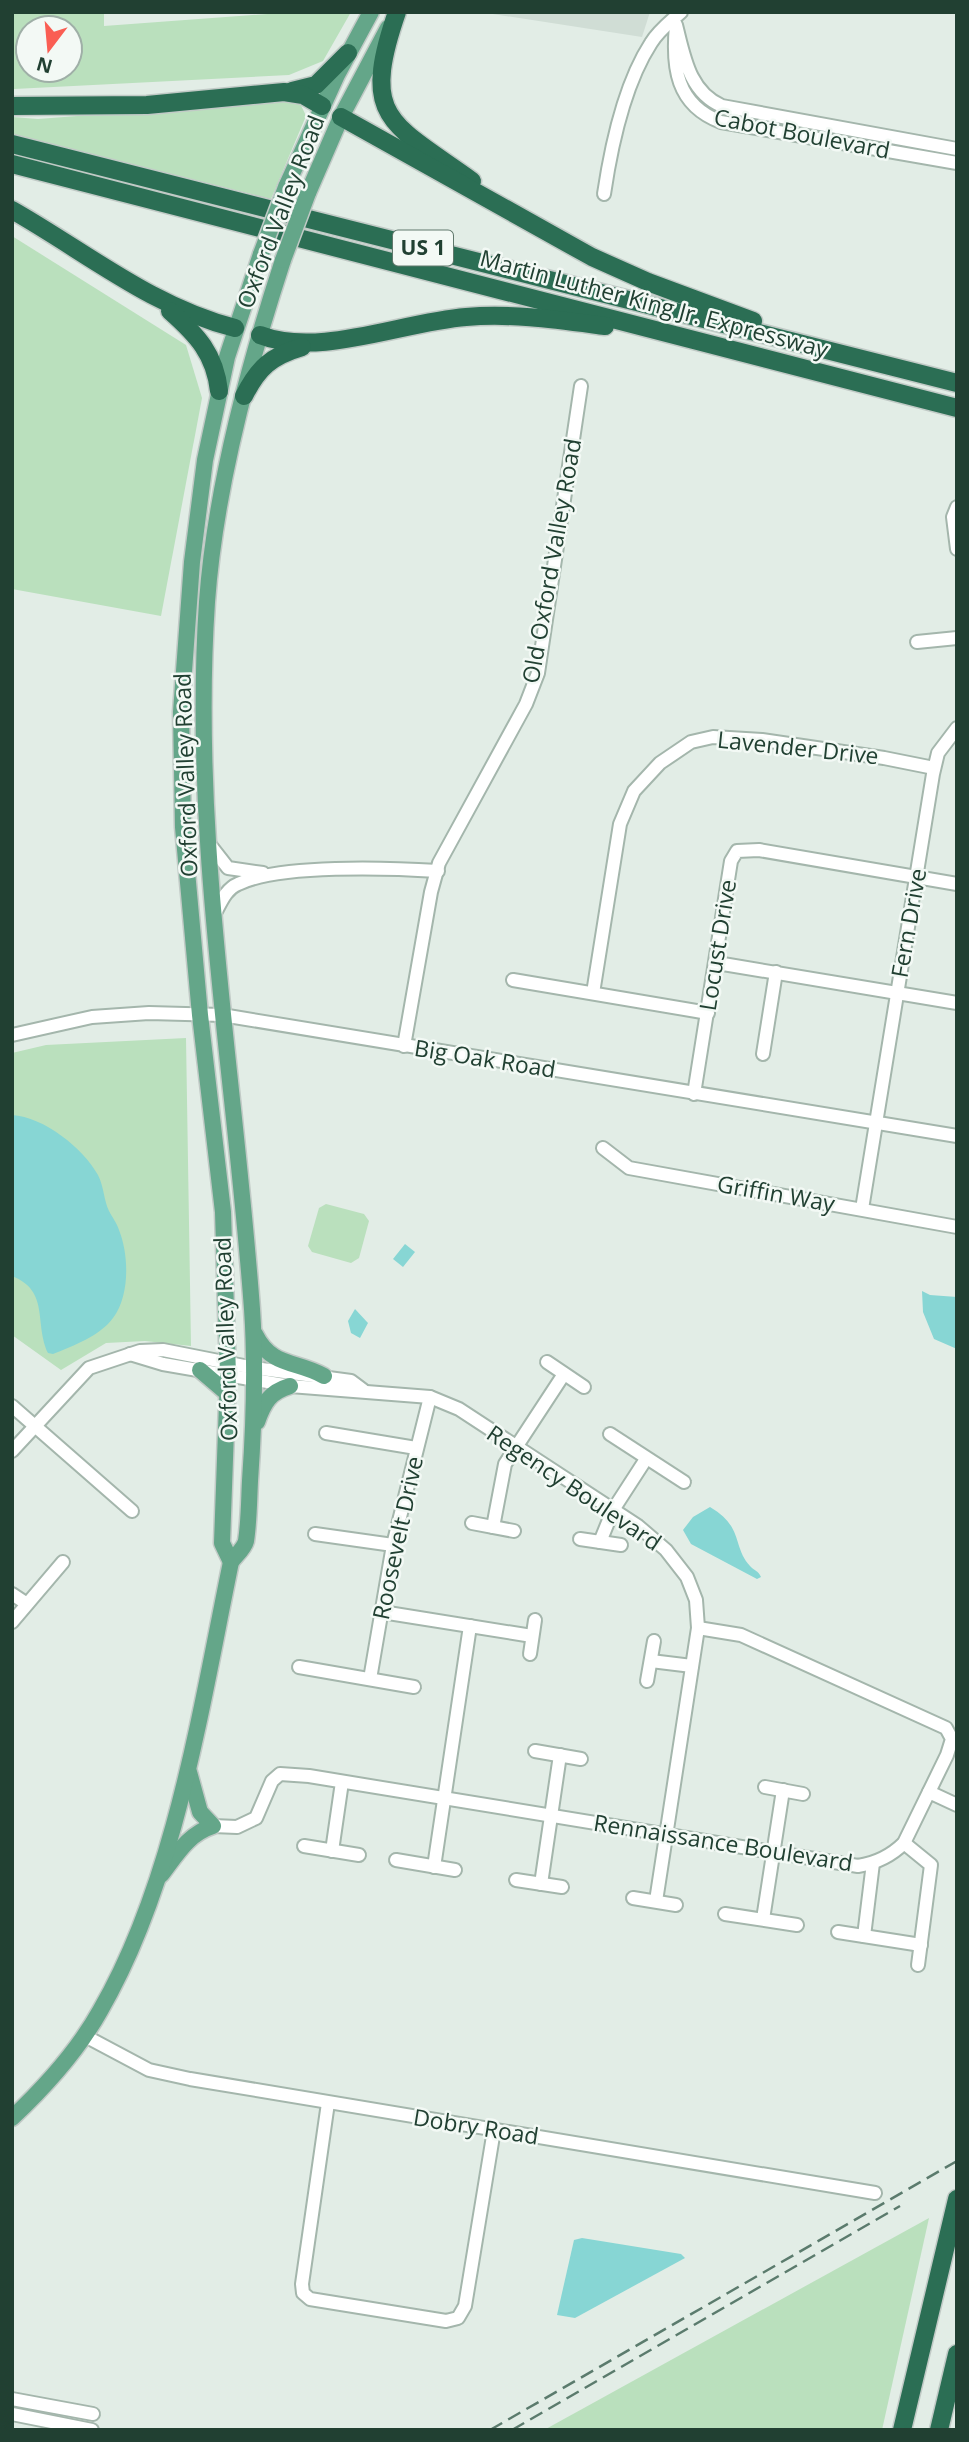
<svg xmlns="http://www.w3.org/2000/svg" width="969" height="2442" font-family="'Open Sans',sans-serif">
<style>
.built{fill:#d0ddd5}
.green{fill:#bae0bd;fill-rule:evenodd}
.water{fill:#87d6d4}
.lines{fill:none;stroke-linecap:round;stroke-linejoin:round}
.minor-casing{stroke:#a4b6ac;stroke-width:16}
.major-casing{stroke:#c1cac6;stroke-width:19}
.highway-casing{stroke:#c1cac6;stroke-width:21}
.minor{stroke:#fff;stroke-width:12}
.major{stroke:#64a689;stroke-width:16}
.highway{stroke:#2b6e54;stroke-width:18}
.rail{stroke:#5b7b6d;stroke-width:2.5;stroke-dasharray:14 7;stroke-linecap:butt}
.major-bridge-casing{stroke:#c1cac6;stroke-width:19;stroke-linecap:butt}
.major-bridge{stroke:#64a689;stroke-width:16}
.labels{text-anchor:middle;stroke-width:5;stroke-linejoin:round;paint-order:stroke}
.shield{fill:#f3f9f5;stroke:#60786c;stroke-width:2}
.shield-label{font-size:21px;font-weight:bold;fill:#214032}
.street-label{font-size:23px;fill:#214032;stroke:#f3f9f5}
</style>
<rect width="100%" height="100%" fill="#e2ede6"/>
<path class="built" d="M480,12H650L642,37Z"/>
<g class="green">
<path d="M12,12H104V26L295,12H351L323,61L289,75L14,89ZM28,28H70V70H28Z"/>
<path d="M272,101L300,103L306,116L271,199L12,134V117L38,119Z"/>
<path d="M12,236L186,345L202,398L161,616L12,589Z"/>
<path d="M186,1038L191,1346L145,1341L106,1343L61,1370L12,1335V1053L46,1045Z"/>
<path d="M326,1204L364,1214L369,1221L359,1258L351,1263L312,1252L308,1246L319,1208Z"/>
<path d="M929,2218L882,2430H544Z"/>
</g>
<g class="water">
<path d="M12,1115C44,1117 83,1148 98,1175C104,1187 104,1201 109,1211C112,1217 117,1223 119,1230C129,1255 130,1296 113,1318C100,1336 73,1346 53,1354L48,1353C34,1323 50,1291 12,1276Z"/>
<path d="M405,1244L415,1252L403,1267L393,1259Z"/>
<path d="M922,1291L930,1295L957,1297V1349L934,1339L923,1312Z"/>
<path d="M355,1309L368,1323L360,1338L351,1333L348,1321Z"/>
<path d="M710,1507C744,1527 732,1546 750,1566C754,1571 758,1570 761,1577L757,1579L691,1544L683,1530L693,1517Z"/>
<path d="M582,2238L681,2254L685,2258L575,2318L557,2315L574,2240Z"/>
</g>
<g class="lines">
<g class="minor-casing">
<g id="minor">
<path d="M957,149L722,106C689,92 684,56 676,25C672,67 676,105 721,122L957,163"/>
<path d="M604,194C611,147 625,83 651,43C658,31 670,22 681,12"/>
<path d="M957,507L953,517L957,549"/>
<path d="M917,642L957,638"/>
<path d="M210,845L228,868L263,873"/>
<path d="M215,913C221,902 226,889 238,884C279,864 390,868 438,871"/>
<path d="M717,963L957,1003"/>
<path d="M513,980L708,1013"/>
<path d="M593,993L620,824L634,791L660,763L691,742L713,737L762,740L884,758L934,768"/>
<path d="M12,1035L92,1017L149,1013L222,1015L957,1136"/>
<path d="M404,1046L431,892L439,863L526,704L538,673L581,386"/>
<path d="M763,1054L776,972"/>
<path d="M694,1094L731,861L737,851L759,850L957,884"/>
<path d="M603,1148L629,1168L957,1227"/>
<path d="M862,1209L933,774L938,753L957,728"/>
<path d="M130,1354L163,1364L290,1386L430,1397L459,1409L638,1526L666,1550L687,1577L696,1600L698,1628L656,1901"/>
<path d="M547,1362L584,1387"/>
<path d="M12,1406L132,1511"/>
<path d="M326,1433L416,1448"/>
<path d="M610,1434L684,1482"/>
<path d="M12,1451L89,1368L140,1351L163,1350L254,1368L351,1381L363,1390"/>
<path d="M472,1523L514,1531"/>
<path d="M493,1527L505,1464L564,1374"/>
<path d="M315,1534L393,1545"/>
<path d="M580,1539L621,1545"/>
<path d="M600,1542L613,1510L646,1459"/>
<path d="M12,1594L27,1604"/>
<path d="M382,1612L532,1636"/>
<path d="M12,1622L63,1562"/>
<path d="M530,1654L535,1620"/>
<path d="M651,1661L692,1666"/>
<path d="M299,1667L414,1687"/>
<path d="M370,1679L393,1545L430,1397"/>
<path d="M647,1681L654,1641"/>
<path d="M535,1751L581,1759"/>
<path d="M765,1787L803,1794"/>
<path d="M929,1792L957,1805"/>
<path d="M213,1826L237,1827L256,1818L272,1781L280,1774L309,1776L858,1866C877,1863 891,1856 904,1843L947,1755L952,1739L946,1728L741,1635L698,1628"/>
<path d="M904,1843L931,1865L918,1965"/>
<path d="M304,1846L359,1855"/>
<path d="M332,1851L342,1782"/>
<path d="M396,1860L455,1870"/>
<path d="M434,1867L470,1626"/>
<path d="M516,1880L562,1887"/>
<path d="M541,1884L560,1755"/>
<path d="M633,1898L676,1905"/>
<path d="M725,1914L797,1925"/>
<path d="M763,1919L783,1790"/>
<path d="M838,1932L921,1945"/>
<path d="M864,1936L873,1863"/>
<path d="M85,2036L149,2070L190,2079L875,2193"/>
<path d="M328,2103L302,2284L303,2293L310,2299L446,2321L458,2318L465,2306L494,2130"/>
<path d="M12,2399L93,2414"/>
<path d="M12,2414L92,2430"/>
</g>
</g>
<g class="major-casing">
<g id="major">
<path d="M286,187L337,75L371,12"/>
<path d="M308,193L341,117L388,28"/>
<path d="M255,1334C272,1368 296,1360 324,1376"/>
<path d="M200,1370L228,1394"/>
<path d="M257,1422C264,1402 270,1392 290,1386"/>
<path d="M231,1562L222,1543L228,1375L223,1212L200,1015L183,827L181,712L192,562L205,460L227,357L261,254"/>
<path d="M161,1875C177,1854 188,1834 213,1826L200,1812L189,1772"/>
<path d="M12,2118C46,2086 77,2052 100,2011C175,1882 201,1707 231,1562C236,1555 244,1549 246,1541C249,1522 249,1500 250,1481C254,1424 256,1366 252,1309C235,1074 191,839 207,602C215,490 248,367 283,260"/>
</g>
</g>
<g class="highway-casing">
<g id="highway">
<path d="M397,12C360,119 390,122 472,181"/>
<path d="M292,91L316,85L348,53"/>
<path d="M12,106L147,105L284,92L303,95L322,106"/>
<path d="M341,117L592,257L648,282L753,321"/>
<path d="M12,144L957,383"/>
<path d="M12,164L957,408"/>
<path d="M12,210C86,252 152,307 235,328"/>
<path d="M170,311C197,335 215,354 219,391"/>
<path d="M260,335C319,358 402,322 466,317C513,313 559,320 605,326"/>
<path d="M244,396C258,368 271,356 302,347"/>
<path d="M902,2430L957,2199"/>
<path d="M939,2430L957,2354"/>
</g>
</g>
<use href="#minor" class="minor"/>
<use href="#major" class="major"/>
<use href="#highway" class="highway"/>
<g class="rail">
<path d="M490,2430L957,2161"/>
<path d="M512,2430L900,2206"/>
</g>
<g class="major-bridge-casing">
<g id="major-bridge">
<path d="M261,254L286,187"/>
<path d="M283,260L308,193"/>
</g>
</g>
<use href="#major-bridge" class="major-bridge"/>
</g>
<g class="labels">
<rect class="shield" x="393" y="230.5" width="60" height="35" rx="5"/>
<g class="shield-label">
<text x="423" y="255">US 1</text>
</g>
<g class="street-label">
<text transform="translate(802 134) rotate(11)" y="8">Cabot Boulevard</text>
<text transform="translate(281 212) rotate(-69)" y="8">Oxford Valley Road</text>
<text transform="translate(654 304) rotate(15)" y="8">Martin Luther King Jr. Expressway</text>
<text transform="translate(552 561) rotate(-80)" y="8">Old Oxford Valley Road</text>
<text transform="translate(798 748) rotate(6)" y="8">Lavender Drive</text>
<text transform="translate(186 775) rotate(-92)" y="8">Oxford Valley Road</text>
<text transform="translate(909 923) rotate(-80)" y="8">Fern Drive</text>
<text transform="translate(718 945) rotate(-81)" y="8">Locust Drive</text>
<text transform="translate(485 1059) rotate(9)" y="8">Big Oak Road</text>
<text transform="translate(776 1194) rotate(10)" y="8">Griffin Way</text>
<text transform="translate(226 1339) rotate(-92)" y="8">Oxford Valley Road</text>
<text transform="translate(574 1488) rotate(34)" y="8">Regency Boulevard</text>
<text transform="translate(398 1538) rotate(-78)" y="8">Roosevelt Drive</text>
<text transform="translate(723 1843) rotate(9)" y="8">Rennaissance Boulevard</text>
<text transform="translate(476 2127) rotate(9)" y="8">Dobry Road</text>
</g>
</g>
<rect width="969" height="2442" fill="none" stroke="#214032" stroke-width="28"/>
<g transform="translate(49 49) rotate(196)"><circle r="33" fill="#f3f9f5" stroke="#9fafa7" stroke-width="2"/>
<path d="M0-5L12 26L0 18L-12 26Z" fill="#fa5e53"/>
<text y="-10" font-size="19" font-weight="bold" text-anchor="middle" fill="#214032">N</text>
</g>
</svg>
